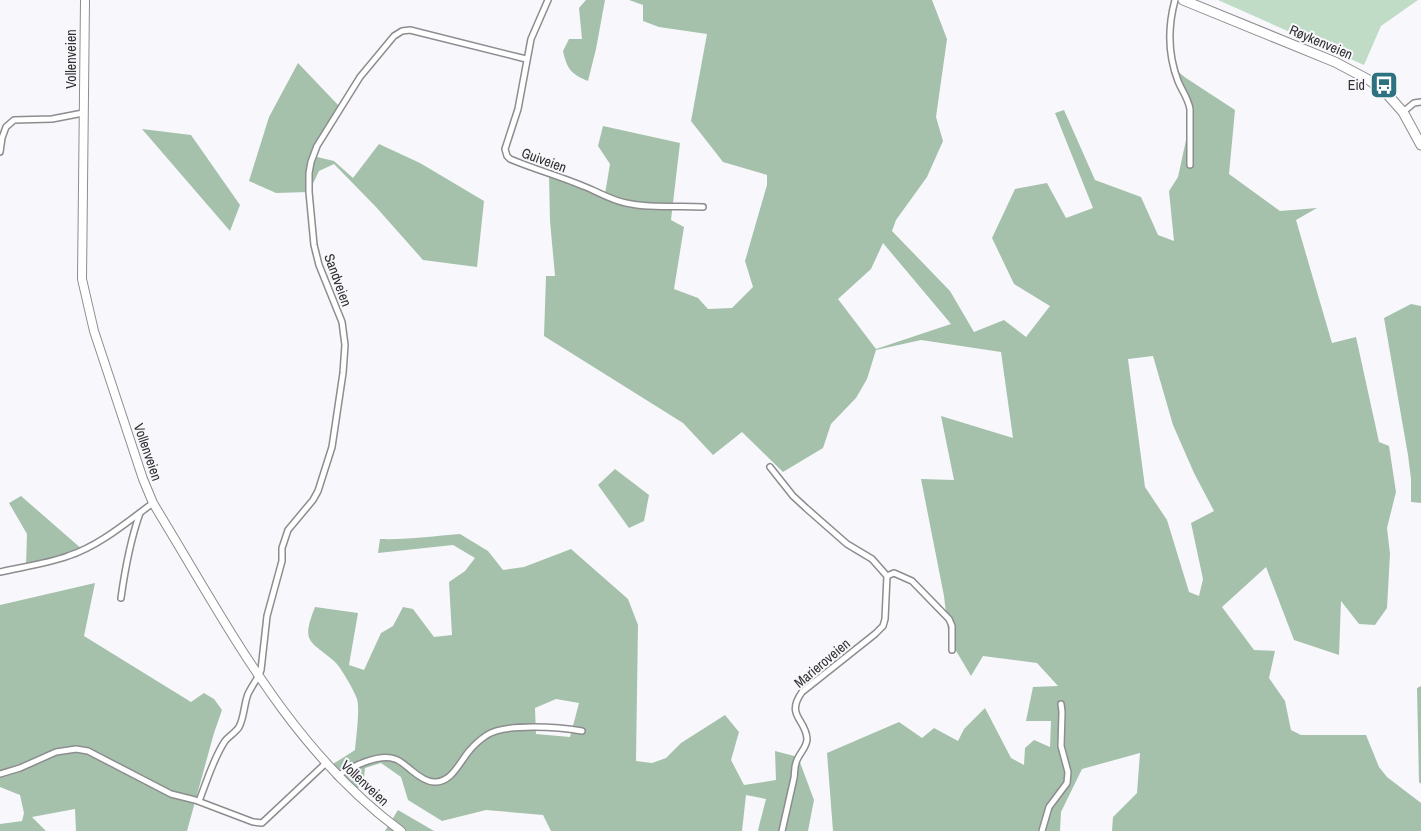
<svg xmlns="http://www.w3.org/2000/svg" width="1421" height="831" font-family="'Archivo Narrow',sans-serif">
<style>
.green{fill:#c0dcc6}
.forest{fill:#a5c1ab;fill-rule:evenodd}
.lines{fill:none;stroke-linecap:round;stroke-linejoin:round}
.street-casing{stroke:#8d8d90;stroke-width:8}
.secondary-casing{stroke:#8d8d90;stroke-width:10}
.primary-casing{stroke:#8d8d90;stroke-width:11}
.street{stroke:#fff;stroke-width:5}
.secondary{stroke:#fff;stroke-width:8}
.primary{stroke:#fff;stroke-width:9}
.labels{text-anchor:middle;stroke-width:4;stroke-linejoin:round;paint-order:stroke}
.street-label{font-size:14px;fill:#303031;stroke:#f8f8fc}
.poi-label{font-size:14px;fill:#303031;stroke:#f8f8fc;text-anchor:end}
</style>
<rect width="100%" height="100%" fill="#f8f8fc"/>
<path class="green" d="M1218,0H1418L1381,26L1364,65Z"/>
<g class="forest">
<path d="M586,0H605L596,49L588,81C571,74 567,69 563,51L569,39H582L579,8Z"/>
<path d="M629,0H932L947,39L936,117L943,141L927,177L896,220L892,231L950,291L974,332L1004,320L1026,337L1050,306L1014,284L992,238L1015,189L1047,183L1066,218L1093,208L1055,113L1064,110L1095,180L1141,197L1158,235L1174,241L1169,191L1178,177L1191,117L1181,91L1177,71L1186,78L1235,110L1229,174L1280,211L1317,208L1296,220L1332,343L1356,337L1379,442L1389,446L1396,492L1387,528L1390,554L1387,608L1375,625L1359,624L1341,601L1339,655L1294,640L1266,567L1222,607L1254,650L1275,651L1269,678L1285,701L1291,730L1301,735H1366L1379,767L1387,777L1421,803V831H1112L1113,817L1137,793L1140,753L1082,769L1061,812L1060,831H833L827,753L899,722L922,738L934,728L958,741L964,729L985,708L1011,758L1024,765L1025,748L1034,740L1050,747L1051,721H1026L1033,687L1058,686L1037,663L983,656L971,676L949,639L944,596L921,479L954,480L941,416L1013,438L1001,352L921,340L876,350L867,379L856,398L831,424L823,448L783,472L742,432L713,455L683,423L544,336L546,276H555L550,221L549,175L605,194L610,164L598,146L603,126L680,143L671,220L684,227L674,289L698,298L708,309L732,308L753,287L745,261L767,185V175L723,162L691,121L707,34L659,27L643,21V5ZM883,243L951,324L876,349L838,299L871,269ZM1153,356L1173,425L1194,473L1214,511L1191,523L1203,579L1199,596L1189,592L1167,520L1145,487L1128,359Z"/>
<path d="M298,63L340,107L313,156L334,161L353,178L379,144L420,163L484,201L477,267L423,260L376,207L334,164L319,171L309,192L276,193L249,181L269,117Z"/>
<path d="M142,129L191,135L240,205L230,231Z"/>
<path d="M1411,304L1421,306V503L1411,502V479L1408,455L1384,318Z"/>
<path d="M615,469L649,495L644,521L629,528L598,485Z"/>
<path d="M21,496L83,550L26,565L27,534L9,503Z"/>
<path d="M460,534L488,551L503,570L524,567L571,549L628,599L638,625L636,761L652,763L666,758L681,743L725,715L739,732L731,760L744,785L776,780L775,751L798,757L814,800L808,831H759L758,830L766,799L746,795L742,831H551L543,815L486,810L442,821L408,800L401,777L381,763L365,768L364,778L357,790L345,780L333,764L355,750C356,738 360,709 357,699C355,692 341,668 336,663C311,640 300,645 315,607L358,613L349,665L364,670L381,633L393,626L403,607L413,609L434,637L452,635L449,582L465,571L475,558L453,545L378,553L380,539C407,540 433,536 460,534ZM556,699L579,703L570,737L536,734L535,708Z"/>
<path d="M95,583L84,636L191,702L204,693L214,699L222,710L214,733L187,831H76L75,809L32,817L46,831H0V824L22,821L24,813L20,795L0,787V605Z"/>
<path d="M1421,686V784L1419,782L1417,688Z"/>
<path d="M398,810L434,831H385Z"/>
</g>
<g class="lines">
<g class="street-casing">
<g id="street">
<path d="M548,0L531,39L518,109L505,149L507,156L510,159C534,169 559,176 583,186C597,191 610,200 626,203C651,209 677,205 703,207"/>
<path d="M1175,0C1168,26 1168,55 1178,81C1182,91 1188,98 1190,109V165"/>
<path d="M1403,112L1414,103L1421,102"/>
<path d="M0,152L2,138L6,127L14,120L52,119L83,113"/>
<path d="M770,467L793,496L806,508L847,544L872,559L887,576L885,619L883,626L875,634L802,692C785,716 806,719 807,739C807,748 798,754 796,763C794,768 795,773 794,778C790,796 786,813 782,831"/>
<path d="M0,572C22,567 46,564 68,556C99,546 127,522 153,503"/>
<path d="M887,576L894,573L912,581L949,619L952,626V650"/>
<path d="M121,598C125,569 130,541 140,513"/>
<path d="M0,774L20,768L56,752L76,749L88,751L171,794L195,800L253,822L262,823L326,763"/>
<path d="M337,776C351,767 379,753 395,759C401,761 406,766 411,770C417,775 426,782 434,782C452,783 460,761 470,750C475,744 481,739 487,735C506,723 560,727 582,731"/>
<path d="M199,801C207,781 213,759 225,741C229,736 235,733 239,727C244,718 244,704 248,694C252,685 258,679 261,670L267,616L282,561V548L288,530L313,500L318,491L332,447L343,373L345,345L342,322L319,265L314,245L309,192V173L311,162L317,146L360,77L394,36L402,31L410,30L526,59"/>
<path d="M1042,831L1049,807L1067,783L1068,772L1061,746L1062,712L1061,704"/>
</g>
</g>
<g class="secondary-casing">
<path id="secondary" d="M85,0L82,279L94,331L143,479L153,503L168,528C235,639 295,753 401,831"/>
</g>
<g class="primary-casing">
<path id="primary" d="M1183,0L1335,62L1369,80L1387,94L1403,112L1421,145"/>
</g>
<use href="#street" class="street"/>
<use href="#secondary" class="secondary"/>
<use href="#primary" class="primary"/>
</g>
<defs>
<g id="bus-square" transform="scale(1.4375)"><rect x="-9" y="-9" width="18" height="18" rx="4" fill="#2d7280" stroke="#f8f8fc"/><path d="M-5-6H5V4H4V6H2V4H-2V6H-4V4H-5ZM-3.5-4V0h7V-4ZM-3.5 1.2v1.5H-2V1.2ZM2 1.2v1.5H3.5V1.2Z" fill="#fff"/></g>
</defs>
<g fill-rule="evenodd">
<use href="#bus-square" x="1384" y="85"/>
</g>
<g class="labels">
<g class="street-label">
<text transform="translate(1321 42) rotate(23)" y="5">Røykenveien</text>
<text transform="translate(71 59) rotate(-90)" y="5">Vollenveien</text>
<text transform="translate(544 160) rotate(20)" y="5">Guiveien</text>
<text transform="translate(338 280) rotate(70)" y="5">Sandveien</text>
<text transform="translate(148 452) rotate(71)" y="5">Vollenveien</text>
<text transform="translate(822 663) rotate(-40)" y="5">Marieroveien</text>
<text transform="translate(365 783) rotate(43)" y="5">Vollenveien</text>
</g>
<g class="poi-label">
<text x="1365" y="90">Eid</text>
</g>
</g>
</svg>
